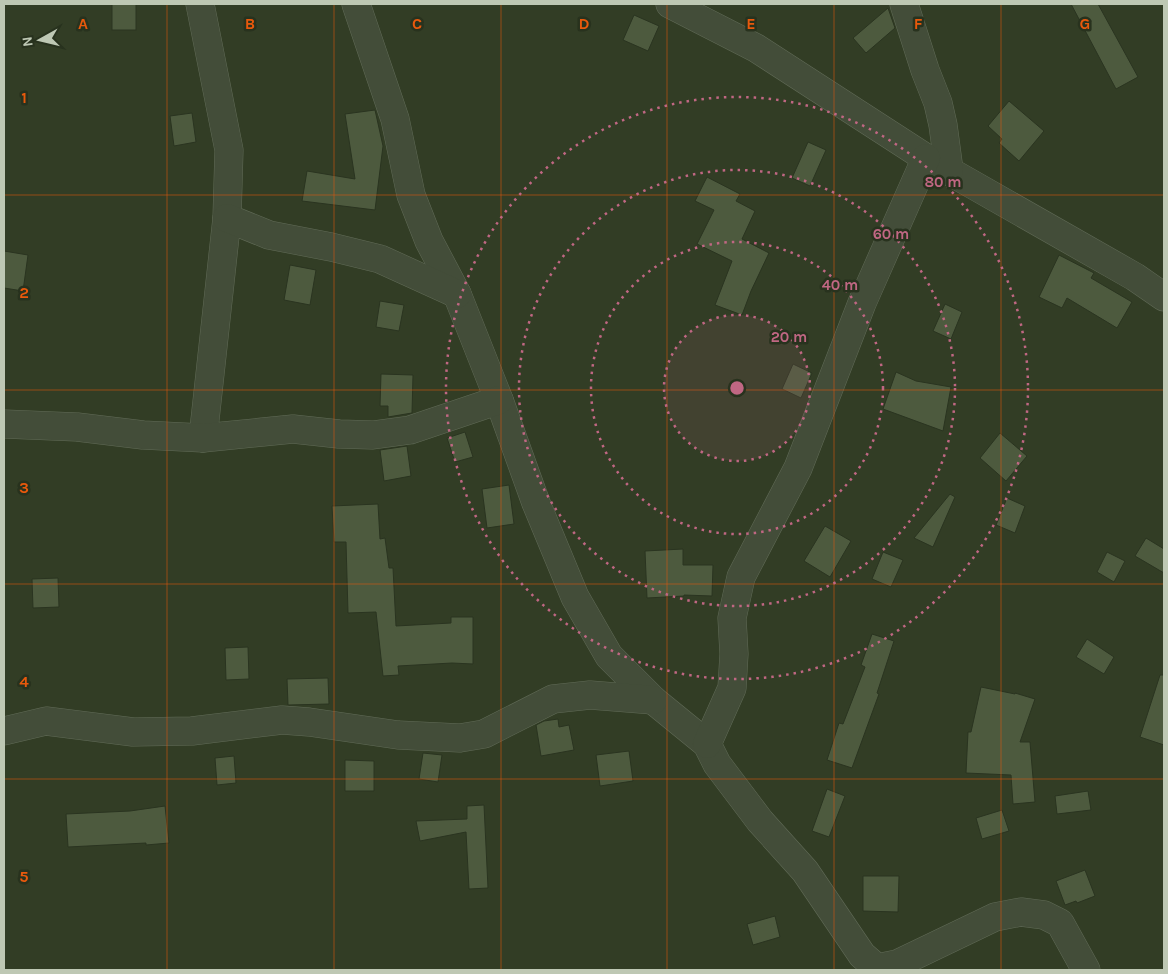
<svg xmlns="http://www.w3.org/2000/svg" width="1168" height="974" font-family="Karla,sans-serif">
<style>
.building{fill:#4d5a3e;stroke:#2a3420}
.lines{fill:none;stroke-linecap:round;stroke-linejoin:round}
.minor-casing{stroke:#616b57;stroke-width:29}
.minor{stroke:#434d39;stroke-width:28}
.grid{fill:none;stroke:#e8590c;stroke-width:1;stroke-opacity:0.55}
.ring{fill:none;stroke:#c06783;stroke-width:2.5;stroke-dasharray:2.5 5}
.grid-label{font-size:16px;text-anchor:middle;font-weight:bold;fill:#e8590c;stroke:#28321e;stroke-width:5;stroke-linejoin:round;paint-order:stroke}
.centre{fill:#c06783;stroke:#28321e;stroke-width:2.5}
.ring-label{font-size:15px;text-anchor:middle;font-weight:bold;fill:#c06783;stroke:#28321e;stroke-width:5;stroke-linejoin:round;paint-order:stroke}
</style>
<rect width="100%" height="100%" fill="#323d25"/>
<g class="building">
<rect x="112" y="4" width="24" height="26"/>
<path d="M1071,4H1098L1138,77L1116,89Z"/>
<path d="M888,8L895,28L866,53L853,38Z"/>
<path d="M634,15L659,26L648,51L623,40Z"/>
<path d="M1009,101L1044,131L1019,161L999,143L1002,139L988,126Z"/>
<path d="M375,110L383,146L375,210L302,201L307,171L355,179L345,114Z"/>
<path d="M192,113L196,142L174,146L170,116Z"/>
<path d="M808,142L826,150L810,186L792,178Z"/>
<path d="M707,177L740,194L736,201L755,211L742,239L769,253L751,291L742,315L715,305L732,261L697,244L714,210L695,201Z"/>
<path d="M4,251L28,255L23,291L4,288Z"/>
<path d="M1059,255L1094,273L1091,278L1132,302L1117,328L1067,298L1062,308L1039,297Z"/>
<path d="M290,265L316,270L310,305L284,300Z"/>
<path d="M380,301L404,305L399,331L376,327Z"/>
<path d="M945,304L962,312L951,339L933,331Z"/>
<path d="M793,364L812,373L801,398L782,389Z"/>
<path d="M896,372L916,381L951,387L943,431L883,409Z"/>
<path d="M381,374L413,375L412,413L388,417V406H380Z"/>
<path d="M465,432L473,457L455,462L447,438Z"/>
<path d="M1000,433L1027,456L1006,481L980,458Z"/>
<path d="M407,446L411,476L384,481L380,450Z"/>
<path d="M509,485L514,524L487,528L482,489Z"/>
<path d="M950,494L955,497L933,547L914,538Z"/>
<path d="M1007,498L1025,506L1015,533L996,525Z"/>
<path d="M378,504L380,539L385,538L389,568H393L396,626L451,623V617H473V664L452,663L398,666L399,675L383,676L376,612L348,613L346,542H334L332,506Z"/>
<path d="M825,526L851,541L830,577L804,561Z"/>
<path d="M1146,538L1164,549V573L1135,556Z"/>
<path d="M683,549V565H713L712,596L684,595V596L647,598L645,551Z"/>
<path d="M883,552L903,560L891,587L872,579Z"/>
<path d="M1107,552L1125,561L1114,582L1097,572Z"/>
<path d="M58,578L59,607L33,608L32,579Z"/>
<path d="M872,634L894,641L877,693L879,694L852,768L827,760L839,723L843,724L865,667L861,665Z"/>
<path d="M1087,639L1114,657L1104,674L1076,657Z"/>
<path d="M248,647L249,679L226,680L225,648Z"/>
<path d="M1160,675H1164V745L1140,737Z"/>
<path d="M328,678L329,704L288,705L287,679Z"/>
<path d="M981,687L1015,694V693L1035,699L1020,742H1030L1035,802L1013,804L1011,775L966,773L968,732H971Z"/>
<path d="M558,719L559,727L569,725L574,750L541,756L536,725L544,721Z"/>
<path d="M629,751L633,781L600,786L596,755Z"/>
<path d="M423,753L442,755L438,782L419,779Z"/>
<path d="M234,756L236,783L217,785L215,758Z"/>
<path d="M345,760L374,761V791H345Z"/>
<path d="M827,789L845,796L829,837L812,831Z"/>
<path d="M1088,791L1091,810L1057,814L1055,796Z"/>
<path d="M484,805L488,888L469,889L466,832L420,841L416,821L467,819V806Z"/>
<path d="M165,806L169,843L146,845V843L68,847L66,814L130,811Z"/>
<path d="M1002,810L1009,831L982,839L976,818Z"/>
<path d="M1085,870L1095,896L1077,903L1076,901L1065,905L1056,881Z"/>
<path d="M863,876H899L898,912L863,911Z"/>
<path d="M775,916L780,937L753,945L747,924Z"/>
</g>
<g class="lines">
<g class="minor-casing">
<g id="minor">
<path d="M200,4L229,150L227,218L203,438"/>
<path d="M356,4L395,119L411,195L429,241L457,294L499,400L536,503L575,597L609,656L653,700L707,744L717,764L760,821L805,871L862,955L877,968L897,964L995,917L1021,912L1044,915L1060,923L1086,970"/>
<path d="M670,4L756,48L926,158L1135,277L1164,297"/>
<path d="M904,4L925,70L938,103L943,125L949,170"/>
<path d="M227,218L269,235L331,247L380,259L457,294"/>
<path d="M4,424L77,427L143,435L203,438L293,429L339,434L373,435L410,430L499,400"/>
<path d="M4,731L46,721L133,732L192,731L282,720L309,722L398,735L460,738L484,734L553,699L590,695L653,700"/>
<path d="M707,744L732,688L734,654L732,618L741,577L798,468L862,303L926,158"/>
</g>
</g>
<use href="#minor" class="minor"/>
</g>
<path class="grid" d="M167,4V970M334,4V970M501,4V970M667,4V970M834,4V970M1001,4V970M4,195H1164M4,390H1164M4,584H1164M4,779H1164"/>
<circle cx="737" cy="388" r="73" fill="#c06783" fill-opacity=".12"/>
<g class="ring">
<circle cx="737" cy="388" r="73"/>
<circle cx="737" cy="388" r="146"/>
<circle cx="737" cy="388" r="218"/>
<circle cx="737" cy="388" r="291"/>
</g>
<g class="grid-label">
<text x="83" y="29">A</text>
<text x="250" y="29">B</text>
<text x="417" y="29">C</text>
<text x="584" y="29">D</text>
<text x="751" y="29">E</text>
<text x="918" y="29">F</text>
<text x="1085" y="29">G</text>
<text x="24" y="103">1</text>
<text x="24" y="298">2</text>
<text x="24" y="493">3</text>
<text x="24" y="687">4</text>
<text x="24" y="882">5</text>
</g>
<circle cx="737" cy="388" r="8" class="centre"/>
<g class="ring-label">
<text x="943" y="187">80 m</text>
<text x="891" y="239">60 m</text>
<text x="840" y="290">40 m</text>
<text x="789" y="342">20 m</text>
</g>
<rect width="1168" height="974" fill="none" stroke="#bec8b4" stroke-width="10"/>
<g transform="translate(40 40) rotate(262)" stroke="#28321e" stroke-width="4" paint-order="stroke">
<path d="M0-4L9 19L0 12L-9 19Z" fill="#bec8b4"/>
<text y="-8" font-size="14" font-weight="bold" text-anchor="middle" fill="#bec8b4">N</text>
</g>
</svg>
